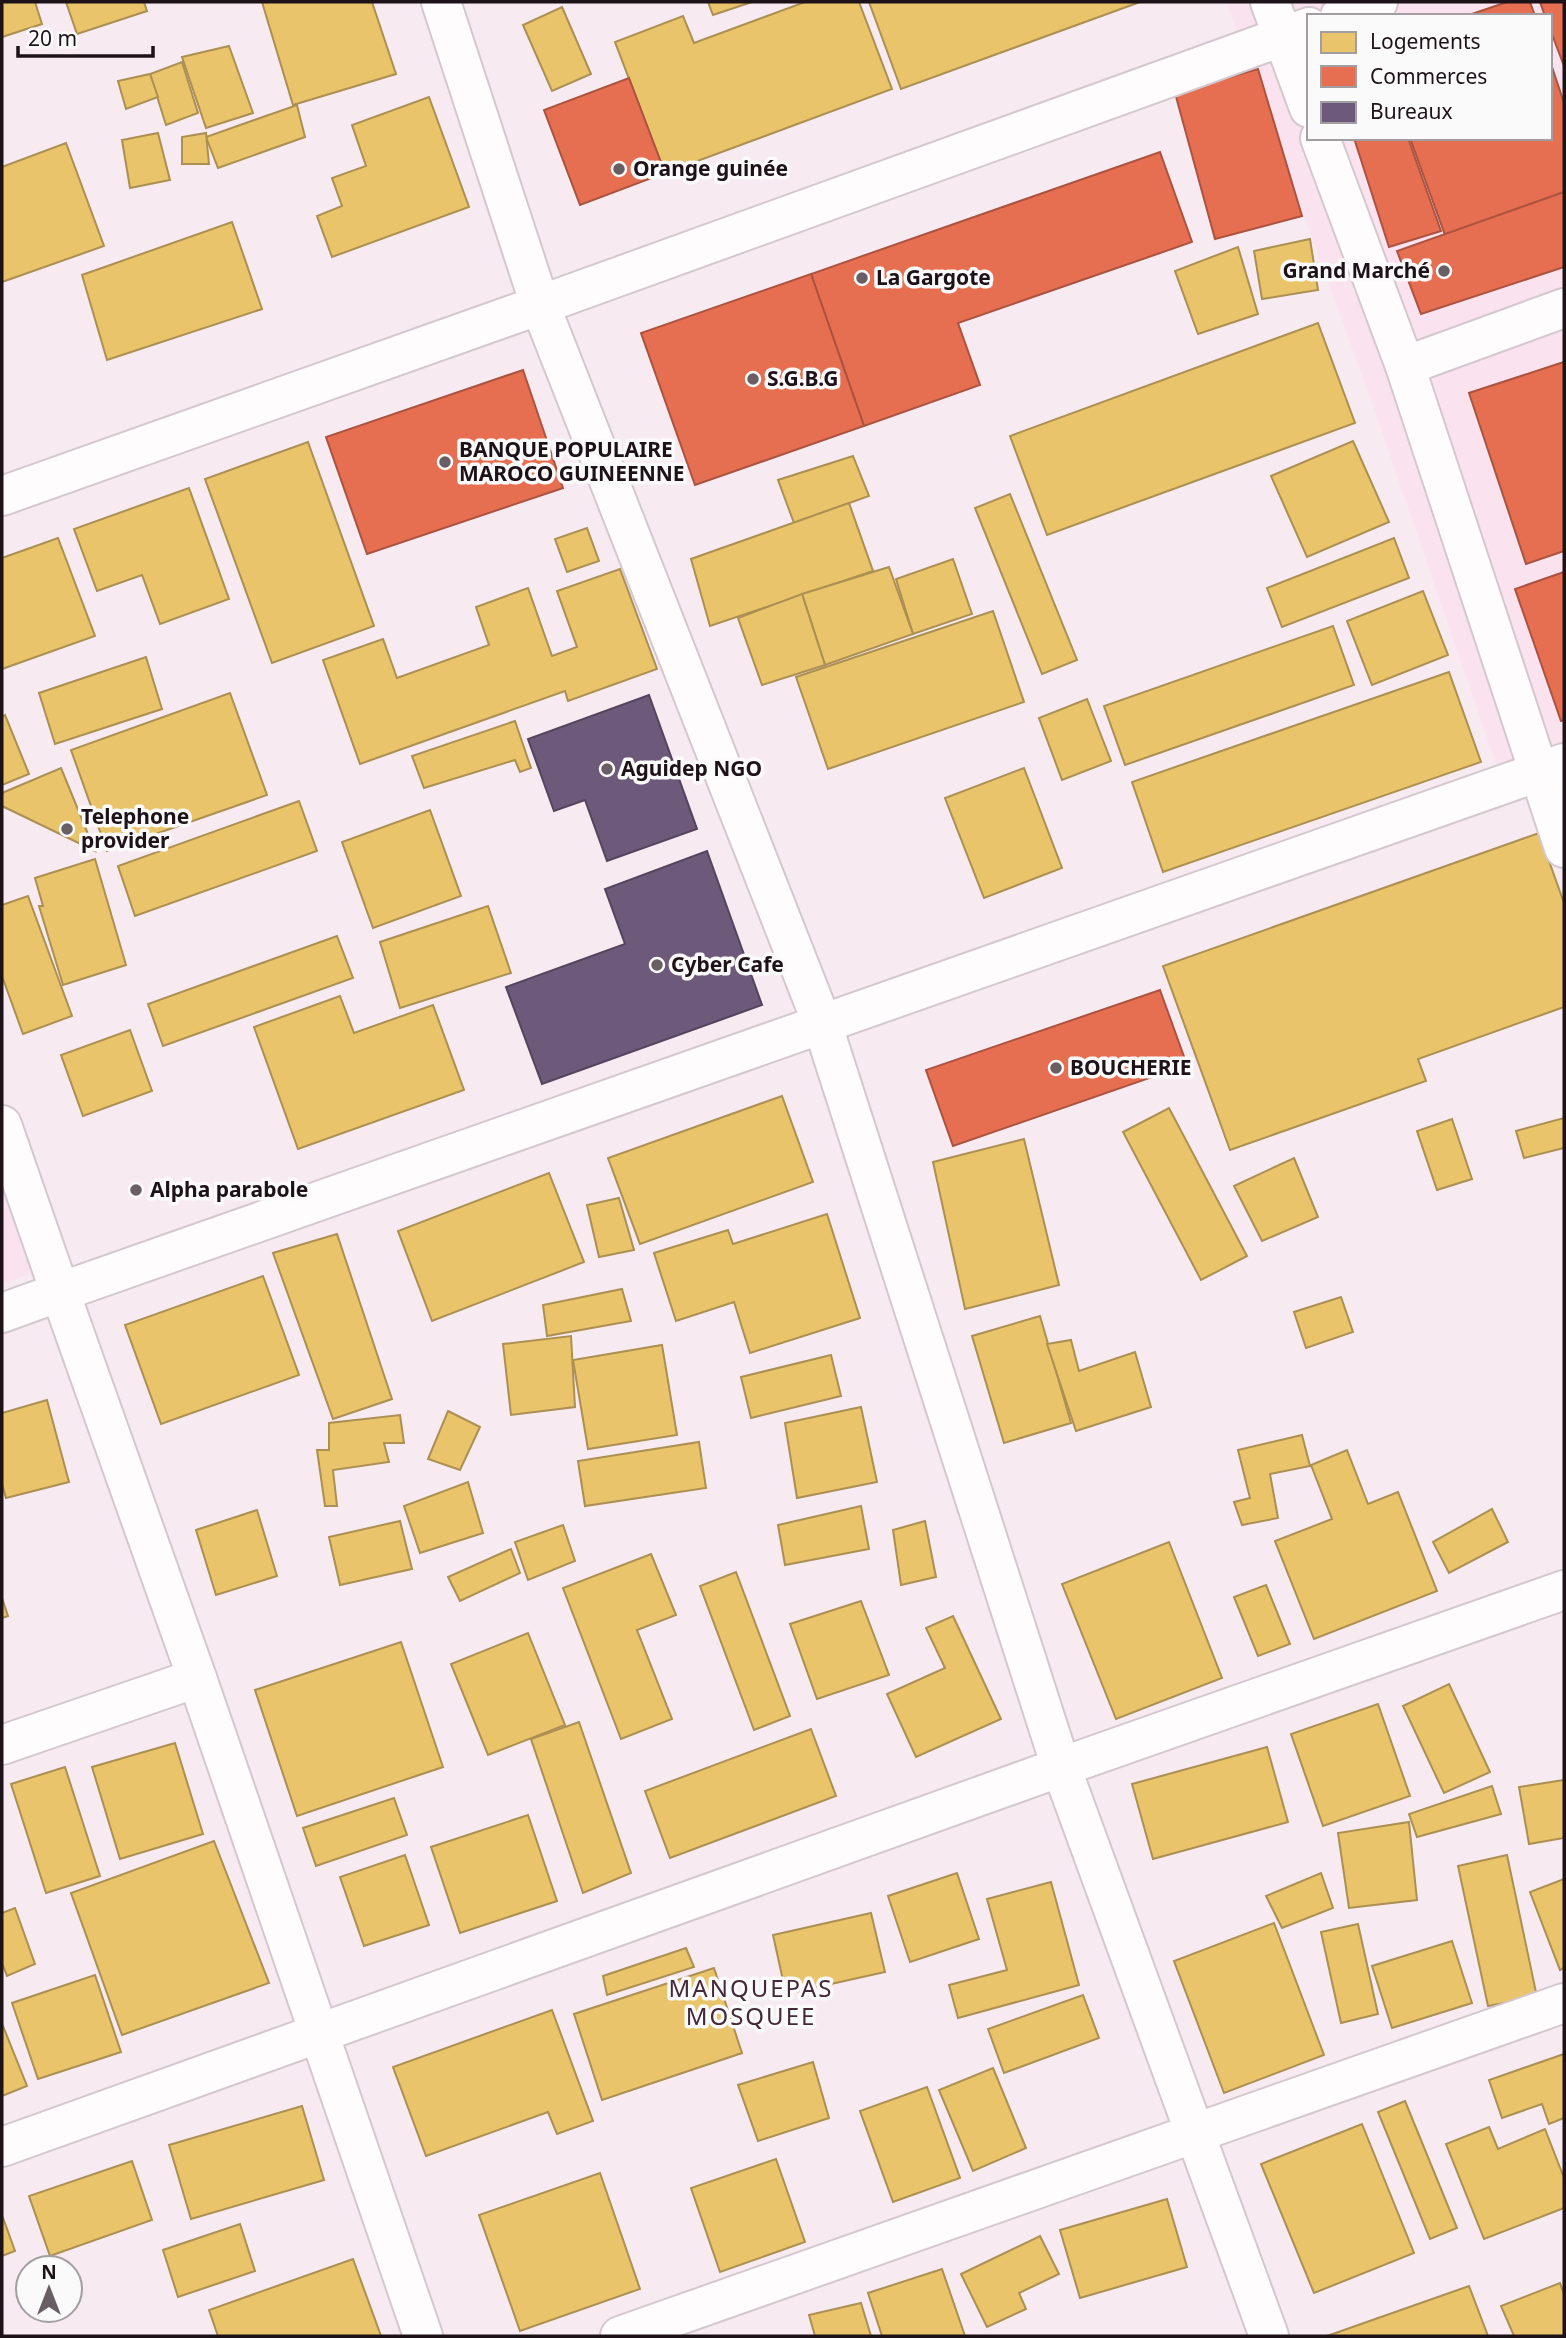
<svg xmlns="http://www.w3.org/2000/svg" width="1566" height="2338" font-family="'Noto Sans',sans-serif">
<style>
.built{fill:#fae2ee;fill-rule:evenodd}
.homes{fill:#e9c46a;stroke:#ac8f52;stroke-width:2}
.shops{fill:#e76f51;stroke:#ab5340;stroke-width:2}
.offices{fill:#6d597a;stroke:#55445d;stroke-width:2}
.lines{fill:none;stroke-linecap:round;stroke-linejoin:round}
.minor-casing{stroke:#d4c8ce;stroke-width:42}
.major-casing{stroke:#d4c8ce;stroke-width:42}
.minor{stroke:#fefcfd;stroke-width:38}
.major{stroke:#fefcfd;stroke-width:38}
.poi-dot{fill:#6a5e65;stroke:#fafafa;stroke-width:2.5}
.labels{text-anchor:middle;stroke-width:7;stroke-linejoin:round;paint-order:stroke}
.poi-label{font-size:21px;font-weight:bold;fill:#1e1219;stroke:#fafafa;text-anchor:start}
.quarter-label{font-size:24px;letter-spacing:2px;fill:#442938;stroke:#fafafa}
</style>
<rect width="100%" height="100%" fill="#f7ebf1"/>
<g class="built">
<path d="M1226,2H1564V762L1503,784L1372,403ZM1309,16H1550V138H1309Z"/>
<path d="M2,1189L32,1273L2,1284Z"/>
</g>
<g class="homes">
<path d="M2,2H35L42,24L2,37Z"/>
<path d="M66,2H144L147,11L77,34Z"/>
<path d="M262,2H372L396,74L293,105Z"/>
<path d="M708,2H752L713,15Z"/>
<path d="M805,2H859L892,89L665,173L615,42L683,16L694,43Z"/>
<path d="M869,2H1140L901,89Z"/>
<path d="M562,7L591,74L552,91L523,25Z"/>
<path d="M229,46L253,113L206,128L182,57Z"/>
<path d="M182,62L198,113L166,125L150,74Z"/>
<path d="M150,74L158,97L126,109L118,81Z"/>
<path d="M429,97L469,207L332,257L317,216L342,206L332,178L366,166L352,125Z"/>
<path d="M297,105L305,137L218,168L206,137Z"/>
<path d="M158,133L170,180L130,188L122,140Z"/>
<path d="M206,133L209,164H182V137Z"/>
<path d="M66,143L104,246L2,282V167Z"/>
<path d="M232,222L262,309L107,360L82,275Z"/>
<path d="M1310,239L1318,290L1262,299L1254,251Z"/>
<path d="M1238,247L1258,314L1198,334L1175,271Z"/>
<path d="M1318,323L1355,423L1047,535L1010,436Z"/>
<path d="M1353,441L1389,522L1307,557L1271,476Z"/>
<path d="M308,442L374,626L272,663L205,479Z"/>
<path d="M853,456L869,496L794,523L778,480Z"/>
<path d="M189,488L229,599L160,624L142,575L97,591L74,529Z"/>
<path d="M1010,494L1077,660L1042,674L975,508Z"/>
<path d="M849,503L873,571L710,626L691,559Z"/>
<path d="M587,528L599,561L567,572L555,539Z"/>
<path d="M58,538L95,636L2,669V558Z"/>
<path d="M1394,538L1409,578L1282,627L1267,588Z"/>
<path d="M953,559L972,614L913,634L896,579Z"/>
<path d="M889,567L913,634L825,665L802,594Z"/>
<path d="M620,569L657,669L568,701L565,691L360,764L323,660L383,639L397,678L489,645L476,607L528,588L552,656L577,647L557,591Z"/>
<path d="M1423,591L1448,655L1372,685L1347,621Z"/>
<path d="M802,594L825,665L762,685L738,618Z"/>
<path d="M993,611L1024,702L828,769L796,677Z"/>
<path d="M1333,626L1354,685L1125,765L1104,706Z"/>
<path d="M146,657L162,709L55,744L39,693Z"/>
<path d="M1449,672L1481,762L1163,872L1132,782Z"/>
<path d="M230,693L267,795L107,851L71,750Z"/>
<path d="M1087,699L1111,761L1062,780L1039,718Z"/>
<path d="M5,715L29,774L2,785V717Z"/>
<path d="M515,721L531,768L520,772L515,760L424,788L412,756Z"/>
<path d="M61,768L95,851L2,806V793Z"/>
<path d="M1024,768L1062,868L984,898L945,798Z"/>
<path d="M299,801L317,851L135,916L118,866Z"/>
<path d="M430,810L461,896L373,928L342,842Z"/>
<path d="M1539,833L1564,903V1007L1418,1059L1426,1081L1230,1150L1163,966Z"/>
<path d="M95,859L126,965L63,985L39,906H43L35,878Z"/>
<path d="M28,896L72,1016L23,1034L2,976V905Z"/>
<path d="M488,906L511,973L400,1008L380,942Z"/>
<path d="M337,936L353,978L163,1046L148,1004Z"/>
<path d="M340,996L354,1033L433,1005L464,1090L298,1149L254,1027Z"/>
<path d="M130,1030L152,1091L83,1116L61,1055Z"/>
<path d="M782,1096L813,1182L640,1244L608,1158Z"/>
<path d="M1169,1108L1247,1256L1201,1280L1123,1132Z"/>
<path d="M1564,1118V1148L1524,1158L1516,1131Z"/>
<path d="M1452,1119L1472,1179L1437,1190L1417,1131Z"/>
<path d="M1024,1139L1059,1285L965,1309L933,1162Z"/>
<path d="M1294,1158L1318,1217L1262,1241L1234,1186Z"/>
<path d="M549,1173L584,1262L432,1321L398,1231Z"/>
<path d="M619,1198L634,1250L599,1257L587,1205Z"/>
<path d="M827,1214L860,1318L750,1353L734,1302L676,1321L654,1253L728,1230L733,1244Z"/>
<path d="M337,1234L392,1399L333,1419L273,1253Z"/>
<path d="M263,1276L299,1375L161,1424L125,1325Z"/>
<path d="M622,1289L631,1321L547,1336L543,1305Z"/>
<path d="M1341,1297L1353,1332L1306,1348L1294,1312Z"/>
<path d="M1040,1316L1071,1423L1004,1443L972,1336Z"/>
<path d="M571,1336L575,1407L511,1415L503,1344Z"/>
<path d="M1071,1340L1079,1371L1135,1352L1151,1407L1076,1431L1047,1344Z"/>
<path d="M662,1345L677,1435L588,1449L573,1360Z"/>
<path d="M831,1355L841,1396L751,1418L741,1377Z"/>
<path d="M47,1400L69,1482L6,1498L2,1484V1413Z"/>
<path d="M861,1407L877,1482L797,1498L785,1423Z"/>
<path d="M448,1411L480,1427L460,1470L428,1459Z"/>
<path d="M400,1415L404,1443H384L389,1462L333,1470L337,1506H325L317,1450H329V1423Z"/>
<path d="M1302,1435L1310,1466L1270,1474L1278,1518L1242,1525L1234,1502L1250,1498L1238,1450Z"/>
<path d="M699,1442L706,1488L585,1506L578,1461Z"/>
<path d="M1347,1450L1368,1504L1398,1492L1437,1591L1314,1639L1275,1541L1332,1519L1311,1465Z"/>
<path d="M468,1482L483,1533L420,1553L404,1506Z"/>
<path d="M861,1506L869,1549L785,1565L778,1525Z"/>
<path d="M1492,1509L1508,1542L1449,1573L1433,1542Z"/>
<path d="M257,1510L277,1576L216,1595L196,1530Z"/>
<path d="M400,1521L412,1569L340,1585L329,1537Z"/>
<path d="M925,1521L936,1577L901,1585L893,1530Z"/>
<path d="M563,1525L575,1561L528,1580L515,1542Z"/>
<path d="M1169,1542L1222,1678L1116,1719L1062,1584Z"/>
<path d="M511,1549L520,1573L460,1601L448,1577Z"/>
<path d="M651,1554L676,1615L637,1630L672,1719L621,1739L563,1588Z"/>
<path d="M736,1572L790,1716L754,1730L700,1586Z"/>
<path d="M1266,1585L1290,1644L1258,1656L1234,1597Z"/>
<path d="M2,1598L8,1616L2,1618Z"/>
<path d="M861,1601L889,1675L817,1699L790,1624Z"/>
<path d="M953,1616L1001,1719L916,1757L887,1694L945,1668L926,1628Z"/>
<path d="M528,1633L565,1725L488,1755L451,1664Z"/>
<path d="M401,1642L443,1767L297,1816L255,1690Z"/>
<path d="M1449,1684L1490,1772L1444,1793L1403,1706Z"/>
<path d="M1378,1704L1410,1796L1323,1826L1291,1734Z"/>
<path d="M579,1722L631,1873L583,1893L531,1739Z"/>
<path d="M811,1729L836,1796L670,1858L645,1791Z"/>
<path d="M175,1743L203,1834L120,1859L92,1767Z"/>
<path d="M1267,1747L1288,1822L1153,1859L1132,1784Z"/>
<path d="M65,1767L100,1876L46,1893L11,1784Z"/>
<path d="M1564,1780V1838L1529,1844L1519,1787Z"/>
<path d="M1492,1786L1501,1814L1417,1837L1409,1814Z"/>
<path d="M394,1798L407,1835L316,1866L303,1828Z"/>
<path d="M528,1815L557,1901L460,1933L431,1847Z"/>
<path d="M1409,1822L1417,1900L1349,1908L1338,1833Z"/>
<path d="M214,1841L269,1983L122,2035L71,1893Z"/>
<path d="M405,1855L429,1925L364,1946L340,1877Z"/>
<path d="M1507,1855L1537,1997L1488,2006L1458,1866Z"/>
<path d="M957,1873L979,1939L910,1962L888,1896Z"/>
<path d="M1321,1873L1333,1908L1282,1928L1266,1896Z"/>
<path d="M1564,1879V1968L1560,1970L1530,1892Z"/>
<path d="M1051,1882L1079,1985L958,2018L949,1985L1007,1970L987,1899Z"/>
<path d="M15,1908L35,1964L7,1976L2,1963V1913Z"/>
<path d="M871,1913L885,1972L786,1994L773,1935Z"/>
<path d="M1274,1923L1324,2055L1224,2093L1174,1961Z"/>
<path d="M1358,1924L1378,2014L1341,2023L1321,1932Z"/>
<path d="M1452,1941L1472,2003L1392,2028L1372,1966Z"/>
<path d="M686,1948L694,1967L607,1995L603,1976Z"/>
<path d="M714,1968L742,2053L602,2100L574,2014Z"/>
<path d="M95,1975L121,2052L38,2079L12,2003Z"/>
<path d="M1083,1995L1099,2038L1004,2073L988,2029Z"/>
<path d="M552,2010L593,2121L557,2134L548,2112L426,2156L393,2067Z"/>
<path d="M3,2026L27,2086L2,2096V2027Z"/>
<path d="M1564,2054V2118L1549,2124L1542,2104L1502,2118L1489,2080Z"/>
<path d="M813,2062L829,2118L758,2141L738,2085Z"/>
<path d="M993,2068L1026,2148L973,2171L939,2090Z"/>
<path d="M927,2087L960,2178L893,2202L860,2111Z"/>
<path d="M1405,2101L1457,2228L1430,2239L1378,2112Z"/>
<path d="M302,2106L324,2180L191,2219L169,2145Z"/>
<path d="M1362,2124L1414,2253L1314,2293L1261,2164Z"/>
<path d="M1489,2127L1498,2149L1545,2129L1564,2178V2208L1484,2239L1446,2144Z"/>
<path d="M776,2159L805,2242L720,2272L691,2188Z"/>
<path d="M132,2161L152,2220L50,2256L29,2196Z"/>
<path d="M600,2173L640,2289L520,2331L479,2215Z"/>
<path d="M1167,2199L1187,2267L1080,2298L1060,2230Z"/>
<path d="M2,2215L15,2251L2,2256Z"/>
<path d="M240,2224L255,2271L178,2297L163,2250Z"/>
<path d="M1040,2236L1059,2274L1019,2293L1026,2309L987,2327L961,2274Z"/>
<path d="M353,2259L381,2336H218L209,2310Z"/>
<path d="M942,2269L965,2336H882L868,2293Z"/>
<path d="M1560,2283L1564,2294V2336H1514L1501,2306Z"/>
<path d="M1469,2286L1488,2336H1327Z"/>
<path d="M861,2303L871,2336H815L809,2315Z"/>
</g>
<g class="shops">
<path d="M1507,2H1530L1535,16H1466Z"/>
<path d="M1540,2H1564V66L1550,29V16H1545Z"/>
<path d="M1550,61L1564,103V193L1445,235L1410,138H1550Z"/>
<path d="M1258,69L1302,216L1215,239L1175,93Z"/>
<path d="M629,78L665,173L580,205L544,110Z"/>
<path d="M1354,138H1408L1441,231L1389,247Z"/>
<path d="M1160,152L1192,242L958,323L980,385L864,426L811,274Z"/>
<path d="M1564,192V267L1421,314L1397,251Z"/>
<path d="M811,274L864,426L695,485L641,333Z"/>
<path d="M1564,362V551L1526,564L1469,393Z"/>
<path d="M523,370L563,488L367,554L326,437Z"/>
<path d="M1564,572V720L1561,721L1515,589Z"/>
<path d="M1160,990L1187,1065L953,1146L926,1070Z"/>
</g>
<g class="offices">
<path d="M649,695L697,829L607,861L585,800L554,811L528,739Z"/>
<path d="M707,851L762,1005L542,1084L506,987L625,944L605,889Z"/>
</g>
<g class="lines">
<g class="minor-casing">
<g id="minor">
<path d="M441,2L540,305L822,1023L1061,1767L1269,2336"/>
<path d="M1270,2L1309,108"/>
<path d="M1320,138L1405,366L1564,848"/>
<path d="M1405,366L1564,308"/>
<path d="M2,1313L60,1292L197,1678L423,2336"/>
<path d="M2,1745L197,1678"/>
<path d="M2,2147L1061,1767L1564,1590"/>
<path d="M620,2336L1564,2003"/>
</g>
</g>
<g class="major-casing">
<g id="major">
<path d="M1340,16L1378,2"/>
<path d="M2,496L540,305L1309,27"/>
<path d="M2,1125L60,1292L1564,763"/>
</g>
</g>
<use href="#minor" class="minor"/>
<use href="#major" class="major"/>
</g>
<g class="poi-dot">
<circle cx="619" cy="169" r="7"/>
<circle cx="1444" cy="271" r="7"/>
<circle cx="862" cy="278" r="7"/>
<circle cx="753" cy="379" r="7"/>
<circle cx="445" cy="462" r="7"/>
<circle cx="607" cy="769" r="7"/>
<circle cx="67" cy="829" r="7"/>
<circle cx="657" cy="965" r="7"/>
<circle cx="1056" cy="1068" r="7"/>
<circle cx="136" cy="1190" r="7"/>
</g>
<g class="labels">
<g class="poi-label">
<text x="633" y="176">Orange guinée</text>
<text x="1430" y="278" text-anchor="end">Grand Marché</text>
<text x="876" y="285">La Gargote</text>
<text x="767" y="386">S.G.B.G</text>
<text x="459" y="457">BANQUE POPULAIRE<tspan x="459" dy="24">MAROCO GUINEENNE</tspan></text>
<text x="621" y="776">Aguidep NGO</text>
<text x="81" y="824">Telephone<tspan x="81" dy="24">provider</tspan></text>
<text x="671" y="972">Cyber Cafe</text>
<text x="1070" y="1075">BOUCHERIE</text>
<text x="150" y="1197">Alpha parabole</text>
</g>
<g class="quarter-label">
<text x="751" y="1997">MANQUEPAS<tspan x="751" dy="28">MOSQUEE</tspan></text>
</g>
</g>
<rect width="1566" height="2338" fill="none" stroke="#1e1219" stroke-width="7"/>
<rect x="1307" y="14" width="245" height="126" fill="#fafafa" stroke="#a29da0" stroke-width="2"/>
<rect x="1321" y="32" width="35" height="21" fill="#e9c46a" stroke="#a29da0" stroke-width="2"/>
<text x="1370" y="49" font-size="21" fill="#1e1219">Logements</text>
<rect x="1321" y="66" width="35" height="21" fill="#e76f51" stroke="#a29da0" stroke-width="2"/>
<text x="1370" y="84" font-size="21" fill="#1e1219">Commerces</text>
<rect x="1321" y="102" width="35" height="21" fill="#6d597a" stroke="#a29da0" stroke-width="2"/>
<text x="1370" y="119" font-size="21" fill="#1e1219">Bureaux</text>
<g transform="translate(49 2289)"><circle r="33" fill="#fafafa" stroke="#a29da0" stroke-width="2"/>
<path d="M0-5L12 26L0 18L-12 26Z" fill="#6a5e65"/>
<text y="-10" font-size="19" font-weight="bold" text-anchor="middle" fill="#1e1219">N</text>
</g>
<path d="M18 46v10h135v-10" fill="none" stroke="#1e1219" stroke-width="3.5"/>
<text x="28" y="46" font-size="21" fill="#1e1219" stroke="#fafafa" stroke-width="5" paint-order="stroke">20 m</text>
</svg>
